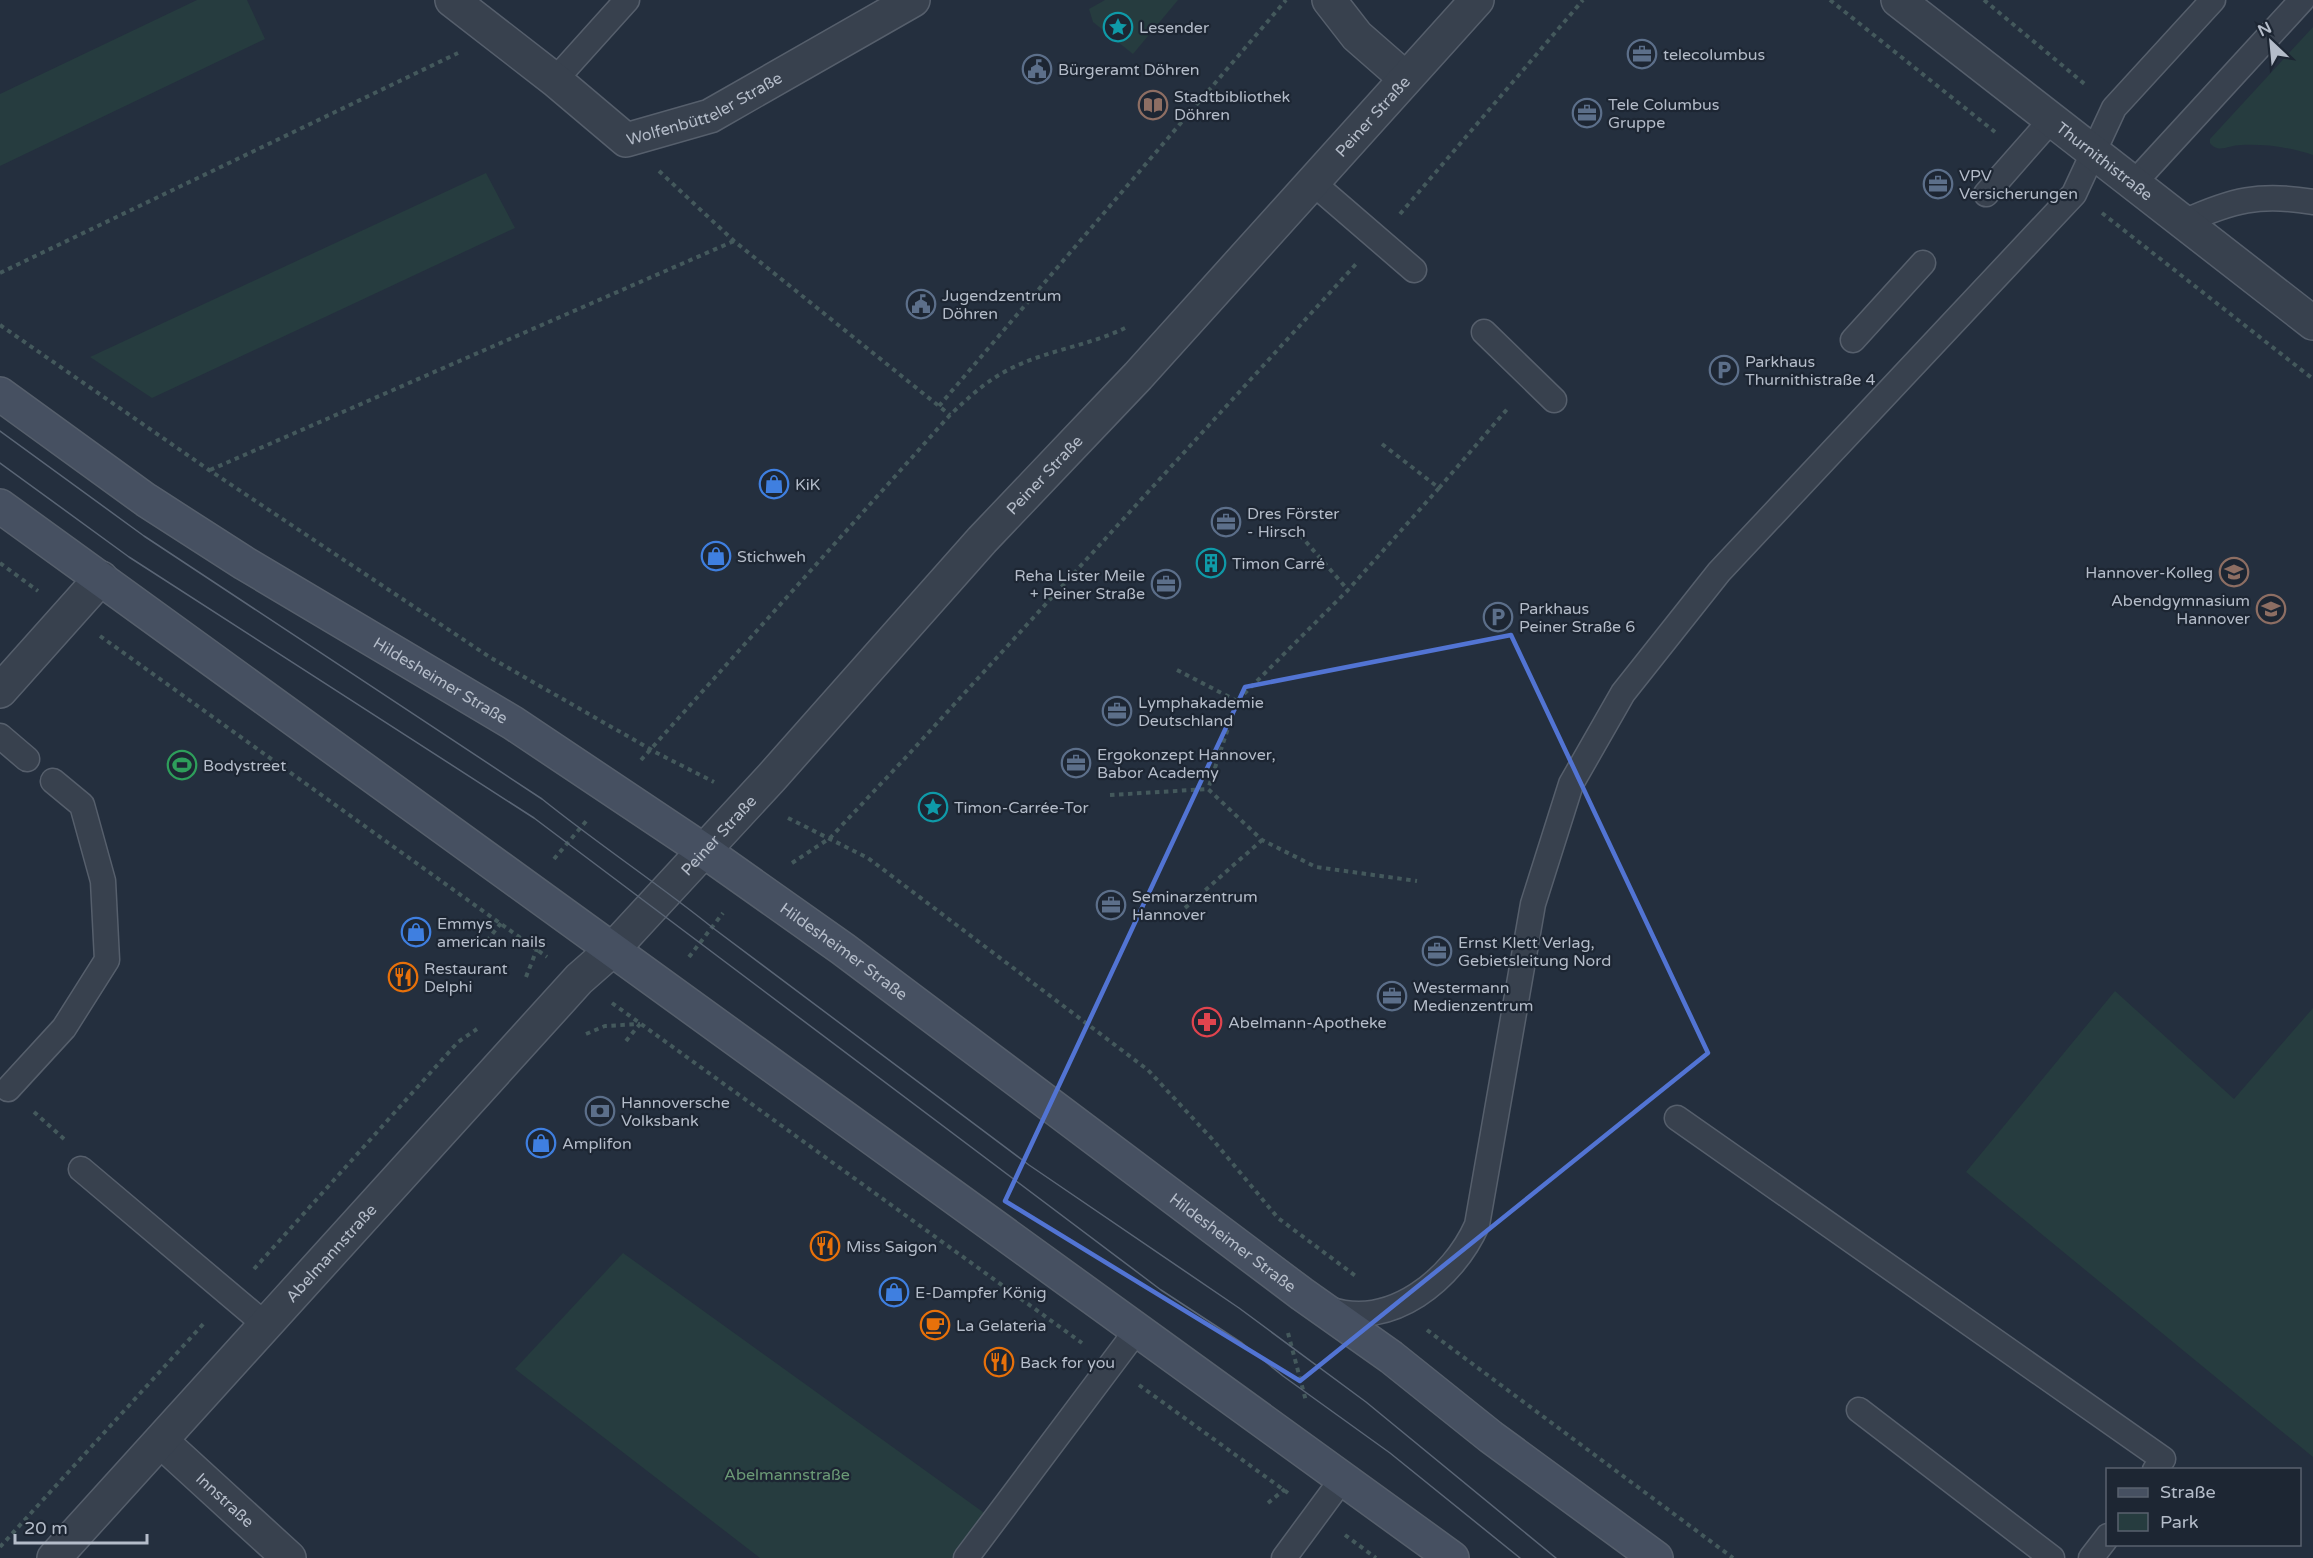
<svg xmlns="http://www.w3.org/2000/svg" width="2313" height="1558" font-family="'Varela Round',sans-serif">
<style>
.green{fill:#263c3f}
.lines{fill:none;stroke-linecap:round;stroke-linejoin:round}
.service-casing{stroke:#565f6c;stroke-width:27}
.minor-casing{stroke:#565f6c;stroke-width:36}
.tertiary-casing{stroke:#565f6c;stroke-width:36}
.secondary-casing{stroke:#565f6c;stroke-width:36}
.path{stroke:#44595c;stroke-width:4;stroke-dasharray:4.5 4.5;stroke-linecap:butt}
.service{stroke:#38414e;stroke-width:24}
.minor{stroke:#38414e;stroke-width:33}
.tertiary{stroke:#38414e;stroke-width:33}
.secondary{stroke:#465061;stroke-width:33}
.tram{stroke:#5a6575;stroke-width:1.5}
.marked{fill:none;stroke:#5274d3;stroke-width:4.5;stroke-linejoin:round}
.labels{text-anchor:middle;stroke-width:4.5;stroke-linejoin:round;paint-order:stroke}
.poi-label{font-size:16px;fill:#b4bcc9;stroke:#1d2633;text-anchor:start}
.street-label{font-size:16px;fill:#b4bcc9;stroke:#1d2633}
.park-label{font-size:16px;fill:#6b9a76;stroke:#1d2633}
</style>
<rect width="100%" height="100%" fill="#242f3e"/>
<g class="green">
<path d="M197,0H247L265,39L0,166V94Z"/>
<path d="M1105,0H1178L1133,54L1093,22L1089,9Z"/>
<path d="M2313,27V155C2289,147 2266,144 2241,145C2229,145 2218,154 2210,143V139Z"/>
<path d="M486,173L515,228L152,398L90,357Z"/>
<path d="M2115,991L2234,1099L2313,1008V1457L1966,1172Z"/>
<path d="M623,1253L994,1520L966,1558H760L515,1369Z"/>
</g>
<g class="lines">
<g class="service-casing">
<g id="service">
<path d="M555,80L627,0"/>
<path d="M1312,182L1414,270"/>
<path d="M2134,183L2302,0"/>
<path d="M1986,194L2051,120"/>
<path d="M2184,222C2232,200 2260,193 2313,202"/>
<path d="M1484,332L1554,400"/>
<path d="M1853,340L1923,263"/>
<path d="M0,736L27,759"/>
<path d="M8,1089L64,1028L107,960L103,881L82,805L53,781"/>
<path d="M1677,1118L2163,1459L2155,1470"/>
<path d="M81,1169L267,1326"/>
<path d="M1329,1309C1391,1330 1453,1279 1477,1225L1533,904L1571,784L1623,693L1719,572L2074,194L2114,108L2213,0"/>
<path d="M1859,1410L2052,1558"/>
<path d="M966,1558L1137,1330"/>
<path d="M1284,1558L1343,1478"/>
<path d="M2091,1558L2108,1536"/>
</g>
</g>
<g class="minor-casing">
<g id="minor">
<path id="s1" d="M452,0L555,80L626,140L710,116L913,0"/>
<path d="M1329,0L1357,36L1405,78"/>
<path id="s2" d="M1898,0L2313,323"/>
<path d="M0,691L101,578"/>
<path id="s3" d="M161,1441L289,1558"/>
</g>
</g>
<g class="tertiary-casing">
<g id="tertiary">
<path id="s4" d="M54,1558L579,979L612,950L771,778L982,540L1138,376L1477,0"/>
</g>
</g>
<g class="secondary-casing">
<g id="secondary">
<path id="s5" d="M0,394L146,500L244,563L513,723L703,850L843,949L1302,1294L1391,1357L1491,1437L1656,1558"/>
<path d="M0,506L1452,1558"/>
</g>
</g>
<g class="path">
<path d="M1830,0L1995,132"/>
<path d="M1984,0L2087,86"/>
<path d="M659,171L734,241L950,415"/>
<path d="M2102,213L2313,379"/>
<path d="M1400,214L1583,0"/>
<path d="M0,273L458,53"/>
<path d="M0,325L209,470L491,658L657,753L714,782"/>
<path d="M939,406L1286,0"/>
<path d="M1382,444L1439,488L1348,590L1237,701L1208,789L1262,840L1316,867L1417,881"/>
<path d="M210,470L734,241"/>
<path d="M1439,488L1509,407"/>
<path d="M1300,535L1348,590"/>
<path d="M0,563L38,591"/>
<path d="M100,636L547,957"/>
<path d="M1177,670L1237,701"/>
<path d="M641,760L950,415C968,398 986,381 1008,370C1043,351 1088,346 1125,328"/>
<path d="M1110,795L1208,789"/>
<path d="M788,818L868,858L1148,1070L1213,1140L1278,1218L1357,1277"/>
<path d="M554,859L588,819"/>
<path d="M792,863L830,838L908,755L1356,264"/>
<path d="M1185,908L1262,840"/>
<path d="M487,941L501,923"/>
<path d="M689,957L723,913"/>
<path d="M526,977L537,949"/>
<path d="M612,1003L1082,1343"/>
<path d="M586,1034L605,1026L640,1024"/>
<path d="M626,1041L640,1024"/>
<path d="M34,1112L64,1139"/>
<path d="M254,1269L458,1042L477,1029"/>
<path d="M1427,1330L1733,1558"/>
<path d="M1288,1333L1306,1401"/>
<path d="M1139,1385L1288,1493"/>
<path d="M1268,1503L1285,1489"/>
<path d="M1345,1535L1376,1558"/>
<path d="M0,1547L206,1321"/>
</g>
<use href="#service" class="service"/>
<use href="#minor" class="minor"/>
<use href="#tertiary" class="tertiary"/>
<use href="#secondary" class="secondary"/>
<g class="tram">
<path d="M0,431L144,536L542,799C598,844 657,883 713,928L1029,1165L1239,1308L1366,1402L1556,1558"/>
<path d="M0,463L129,557L534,818L1161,1290L1242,1343L1283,1376L1390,1453L1520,1558"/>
</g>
</g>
<path class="marked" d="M1511,635L1708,1053L1300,1381L1005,1201L1245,687Z"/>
<defs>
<g id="sight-ring" transform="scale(1.5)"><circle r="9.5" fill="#1d2633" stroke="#0f9aa8" stroke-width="1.5"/><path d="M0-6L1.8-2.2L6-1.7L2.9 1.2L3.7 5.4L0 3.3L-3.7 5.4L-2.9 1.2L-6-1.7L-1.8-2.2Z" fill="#0f9aa8"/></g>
<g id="office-ring" transform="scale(1.5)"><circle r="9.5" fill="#1d2633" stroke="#5c6f8a" stroke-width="1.5"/><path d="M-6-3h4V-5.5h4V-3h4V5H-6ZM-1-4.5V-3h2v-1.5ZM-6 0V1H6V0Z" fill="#5c6f8a"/></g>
<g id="civic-ring" transform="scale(1.5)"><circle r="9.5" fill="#1d2633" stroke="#5c6f8a" stroke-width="1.5"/><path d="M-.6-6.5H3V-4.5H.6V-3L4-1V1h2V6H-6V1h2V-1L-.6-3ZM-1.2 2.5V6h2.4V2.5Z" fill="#5c6f8a"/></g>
<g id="library-ring" transform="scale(1.5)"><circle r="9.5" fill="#1d2633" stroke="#8d6e63" stroke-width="1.5"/><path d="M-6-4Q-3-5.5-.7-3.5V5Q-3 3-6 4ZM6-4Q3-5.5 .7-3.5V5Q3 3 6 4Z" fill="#8d6e63"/></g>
<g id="parking-ring" transform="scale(1.5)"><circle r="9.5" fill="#1d2633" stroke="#5c6f8a" stroke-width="1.5"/><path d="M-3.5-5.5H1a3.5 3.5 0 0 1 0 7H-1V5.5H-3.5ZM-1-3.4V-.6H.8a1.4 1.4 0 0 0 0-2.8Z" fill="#5c6f8a"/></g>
<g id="shop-ring" transform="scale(1.5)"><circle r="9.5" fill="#1d2633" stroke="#3f7fe0" stroke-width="1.5"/><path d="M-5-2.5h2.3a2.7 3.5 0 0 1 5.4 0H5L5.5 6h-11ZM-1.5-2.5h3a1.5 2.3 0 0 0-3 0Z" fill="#3f7fe0"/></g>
<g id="building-ring" transform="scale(1.5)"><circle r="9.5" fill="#1d2633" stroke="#0f9aa8" stroke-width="1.5"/><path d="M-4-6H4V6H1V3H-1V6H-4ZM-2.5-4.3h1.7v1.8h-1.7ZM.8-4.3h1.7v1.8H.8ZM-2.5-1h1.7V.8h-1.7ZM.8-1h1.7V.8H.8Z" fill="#0f9aa8"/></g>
<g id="school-ring" transform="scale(1.5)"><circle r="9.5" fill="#1d2633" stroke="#8d6e63" stroke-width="1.5"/><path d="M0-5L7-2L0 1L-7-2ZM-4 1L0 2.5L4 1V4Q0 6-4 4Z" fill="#8d6e63"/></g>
<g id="stadium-ring" transform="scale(1.5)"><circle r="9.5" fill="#1d2633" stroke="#2e9e5b" stroke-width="1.5"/><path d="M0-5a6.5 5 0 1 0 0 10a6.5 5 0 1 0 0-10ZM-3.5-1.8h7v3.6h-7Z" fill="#2e9e5b"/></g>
<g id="restaurant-ring" transform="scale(1.5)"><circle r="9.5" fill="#1d2633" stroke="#e8710a" stroke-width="1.5"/><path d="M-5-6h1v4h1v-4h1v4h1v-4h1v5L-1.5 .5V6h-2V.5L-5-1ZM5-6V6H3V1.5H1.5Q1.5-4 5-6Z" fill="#e8710a"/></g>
<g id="pharmacy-ring" transform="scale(1.5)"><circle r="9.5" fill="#1d2633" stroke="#e0444e" stroke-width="1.5"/><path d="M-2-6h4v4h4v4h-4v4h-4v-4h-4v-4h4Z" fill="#e0444e"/></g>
<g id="bank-ring" transform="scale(1.5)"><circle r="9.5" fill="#1d2633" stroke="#5c6f8a" stroke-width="1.5"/><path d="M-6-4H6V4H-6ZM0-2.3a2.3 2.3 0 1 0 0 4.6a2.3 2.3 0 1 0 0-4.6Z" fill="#5c6f8a"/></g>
<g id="cafe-ring" transform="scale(1.5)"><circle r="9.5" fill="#1d2633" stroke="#e8710a" stroke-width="1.5"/><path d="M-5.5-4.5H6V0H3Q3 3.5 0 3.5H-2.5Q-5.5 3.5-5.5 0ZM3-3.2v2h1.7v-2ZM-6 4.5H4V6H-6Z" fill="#e8710a"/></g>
</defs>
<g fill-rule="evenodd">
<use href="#sight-ring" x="1118" y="27"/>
<use href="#office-ring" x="1642" y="54"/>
<use href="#civic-ring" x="1037" y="69"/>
<use href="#library-ring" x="1153" y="105"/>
<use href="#office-ring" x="1587" y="113"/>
<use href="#office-ring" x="1938" y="184"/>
<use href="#civic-ring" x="921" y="304"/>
<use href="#parking-ring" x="1724" y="370"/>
<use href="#shop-ring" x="774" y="484"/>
<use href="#office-ring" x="1226" y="522"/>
<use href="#shop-ring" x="716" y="556"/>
<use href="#building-ring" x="1211" y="563"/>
<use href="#school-ring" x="2234" y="572"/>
<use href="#office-ring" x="1166" y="584"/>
<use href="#school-ring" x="2271" y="609"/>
<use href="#parking-ring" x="1498" y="617"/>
<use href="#office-ring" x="1117" y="711"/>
<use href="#office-ring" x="1076" y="763"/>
<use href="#stadium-ring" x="182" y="765"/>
<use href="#sight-ring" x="933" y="807"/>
<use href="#office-ring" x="1111" y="905"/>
<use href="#shop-ring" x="416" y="932"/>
<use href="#office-ring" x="1437" y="951"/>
<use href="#restaurant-ring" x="403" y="977"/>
<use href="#office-ring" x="1392" y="996"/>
<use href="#pharmacy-ring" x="1207" y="1022"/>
<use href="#bank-ring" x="600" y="1111"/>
<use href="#shop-ring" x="541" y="1143"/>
<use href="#restaurant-ring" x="825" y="1246"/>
<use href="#shop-ring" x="894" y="1292"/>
<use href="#cafe-ring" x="935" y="1325"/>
<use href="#restaurant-ring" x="999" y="1362"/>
</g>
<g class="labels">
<g class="poi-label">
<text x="1139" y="33">Lesender</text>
<text x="1663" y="60">telecolumbus</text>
<text x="1058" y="75">Bürgeramt Döhren</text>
<text x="1174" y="102">Stadtbibliothek<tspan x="1174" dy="18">Döhren</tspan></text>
<text x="1608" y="110">Tele Columbus<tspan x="1608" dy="18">Gruppe</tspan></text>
<text x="1959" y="181">VPV<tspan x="1959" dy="18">Versicherungen</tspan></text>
<text x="942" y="301">Jugendzentrum<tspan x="942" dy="18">Döhren</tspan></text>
<text x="1745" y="367">Parkhaus<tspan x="1745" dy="18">Thurnithistraße 4</tspan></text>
<text x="795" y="490">KiK</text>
<text x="1247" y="519">Dres Förster<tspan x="1247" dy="18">- Hirsch</tspan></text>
<text x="737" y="562">Stichweh</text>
<text x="1232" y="569">Timon Carré</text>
<text x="2213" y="578" text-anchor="end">Hannover-Kolleg</text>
<text x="1145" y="581" text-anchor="end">Reha Lister Meile<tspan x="1145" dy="18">+ Peiner Straße</tspan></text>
<text x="2250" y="606" text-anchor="end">Abendgymnasium<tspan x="2250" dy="18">Hannover</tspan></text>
<text x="1519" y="614">Parkhaus<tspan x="1519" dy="18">Peiner Straße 6</tspan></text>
<text x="1138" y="708">Lymphakademie<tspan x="1138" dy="18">Deutschland</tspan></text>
<text x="1097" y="760">Ergokonzept Hannover,<tspan x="1097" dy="18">Babor Academy</tspan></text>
<text x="203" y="771">Bodystreet</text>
<text x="954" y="813">Timon-Carrée-Tor</text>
<text x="1132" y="902">Seminarzentrum<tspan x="1132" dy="18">Hannover</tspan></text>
<text x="437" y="929">Emmys<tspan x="437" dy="18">american nails</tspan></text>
<text x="1458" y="948">Ernst Klett Verlag,<tspan x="1458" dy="18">Gebietsleitung Nord</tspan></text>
<text x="424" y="974">Restaurant<tspan x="424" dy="18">Delphi</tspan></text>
<text x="1413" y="993">Westermann<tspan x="1413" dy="18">Medienzentrum</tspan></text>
<text x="1228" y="1028">Abelmann-Apotheke</text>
<text x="621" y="1108">Hannoversche<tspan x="621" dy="18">Volksbank</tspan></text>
<text x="562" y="1149">Amplifon</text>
<text x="846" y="1252">Miss Saigon</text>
<text x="915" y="1298">E-Dampfer König</text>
<text x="956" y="1331">La Gelaterìa</text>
<text x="1020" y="1368">Back for you</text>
</g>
<g class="street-label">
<text dy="6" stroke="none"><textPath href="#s1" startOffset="308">Wolfenbütteler Straße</textPath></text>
<text dy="6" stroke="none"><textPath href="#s4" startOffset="1954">Peiner Straße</textPath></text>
<text dy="6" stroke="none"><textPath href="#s2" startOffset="262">Thurnithistraße</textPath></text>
<text dy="6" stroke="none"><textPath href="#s4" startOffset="1468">Peiner Straße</textPath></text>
<text dy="6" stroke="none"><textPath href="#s5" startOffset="526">Hildesheimer Straße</textPath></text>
<text dy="6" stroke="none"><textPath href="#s4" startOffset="982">Peiner Straße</textPath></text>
<text dy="6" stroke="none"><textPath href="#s5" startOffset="1012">Hildesheimer Straße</textPath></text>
<text dy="6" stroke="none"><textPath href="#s5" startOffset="1498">Hildesheimer Straße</textPath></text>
<text dy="6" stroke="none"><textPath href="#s4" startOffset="412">Abelmannstraße</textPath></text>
<text dy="6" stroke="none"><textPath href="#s3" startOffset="87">Innstraße</textPath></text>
</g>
<g class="park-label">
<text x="787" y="1480">Abelmannstraße</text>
</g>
</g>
<rect x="2106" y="1468" width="195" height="78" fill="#1d2633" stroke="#59626f" stroke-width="1.5"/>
<rect x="2118" y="1488" width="30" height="9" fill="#465061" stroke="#59626f" stroke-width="1.5"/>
<text x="2160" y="1498" font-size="18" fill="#b4bcc9">Straße</text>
<rect x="2118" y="1513" width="30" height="18" fill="#263c3f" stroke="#59626f" stroke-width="1.5"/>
<text x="2160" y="1528" font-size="18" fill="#b4bcc9">Park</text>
<g transform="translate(2271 42) rotate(334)" stroke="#1d2633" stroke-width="4.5" paint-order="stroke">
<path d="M0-4.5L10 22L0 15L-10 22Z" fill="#b4bcc9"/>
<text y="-9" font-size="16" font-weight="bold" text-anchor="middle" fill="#b4bcc9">N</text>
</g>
<path d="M15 1534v9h132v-9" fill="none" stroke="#b4bcc9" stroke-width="3"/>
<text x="24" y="1534" font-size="18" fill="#b4bcc9" stroke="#1d2633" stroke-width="4.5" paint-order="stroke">20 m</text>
</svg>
